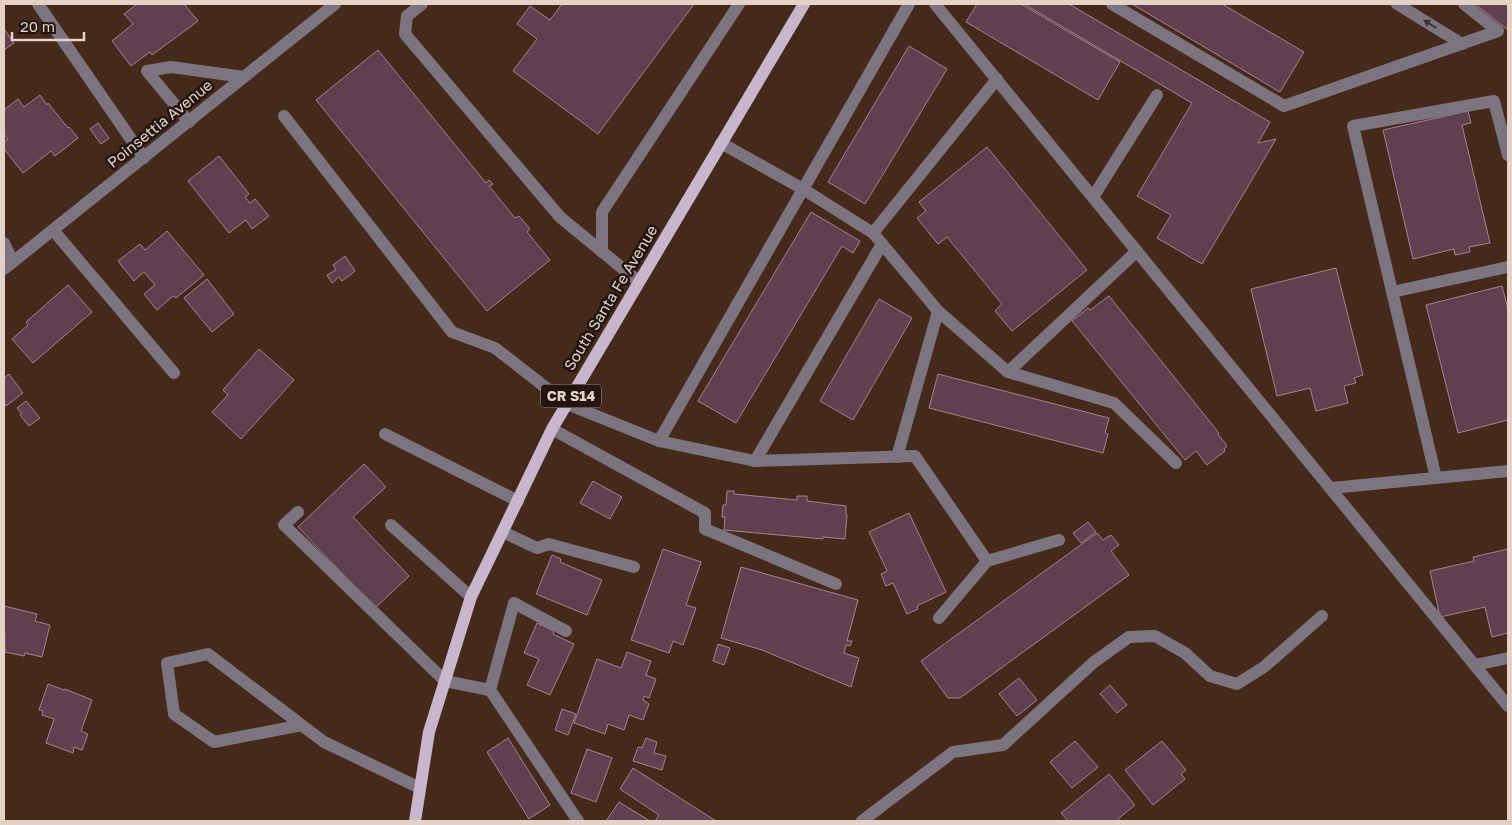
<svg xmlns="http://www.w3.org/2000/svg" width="1512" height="825" font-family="'Golos Text',sans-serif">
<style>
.building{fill:#5f404e;stroke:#a68292}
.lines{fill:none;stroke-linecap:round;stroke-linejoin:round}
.minor{stroke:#7c747e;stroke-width:12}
.major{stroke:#c7b6cc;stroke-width:12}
.oneway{fill:#3d3230}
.labels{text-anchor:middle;stroke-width:5;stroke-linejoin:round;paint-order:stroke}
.shield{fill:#22150f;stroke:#aa9991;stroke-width:1}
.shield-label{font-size:14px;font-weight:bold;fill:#e4d2c9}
.street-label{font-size:15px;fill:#e4d2c9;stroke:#22150f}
</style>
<rect width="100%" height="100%" fill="#45291a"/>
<g class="building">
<path d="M137,4H184L198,21L152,55L150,52L131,66L112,41L133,24L124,14Z"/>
<path d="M562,4H694L598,134L513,71L537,39L517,24L530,6L550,20Z"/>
<path d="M977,4H1021L1120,62L1098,100L966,22Z"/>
<path d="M1024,4H1069L1270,122L1258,143L1276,139L1202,264L1157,238L1171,215L1137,196L1192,103Z"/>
<path d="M1132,4H1222L1304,52L1280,92Z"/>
<path d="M1475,4H1508V30Z"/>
<path d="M4,29L14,43L4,50Z"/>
<path d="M909,46L947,69L865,204L828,182Z"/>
<path d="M378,50L486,183L489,180L493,184L489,186L515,218L519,216L530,229L527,232L550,260L487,311L316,100Z"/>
<path d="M40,95L47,105L48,103L68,128L69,127L78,138L55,156L51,151L23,173L4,149V142L8,139L4,134V110L18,99L24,107Z"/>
<path d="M1468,111L1471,123L1462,125L1490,243L1469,247L1470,252L1455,255L1454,249L1413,259L1383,130Z"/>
<path d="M98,123L109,138L101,144L90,129Z"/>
<path d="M987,147L1087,270L1012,331L995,311L1002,304L947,237L938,244L917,218L926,211L919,202Z"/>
<path d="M219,156L249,194L245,197L250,203L255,199L269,216L252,229L246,220L229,233L188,181Z"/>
<path d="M811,212L860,241L853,253L842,246L736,423L698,401Z"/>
<path d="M167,231L204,275L176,298L173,296L157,310L144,294L155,285L144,272L134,281L118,261L140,244L145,250Z"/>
<path d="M345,256L355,271L342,281L339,277L332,283L327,275L336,270L333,265Z"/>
<path d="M1336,268L1363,375L1354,378L1356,383L1344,386L1348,403L1316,411L1310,388L1277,396L1251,289Z"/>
<path d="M207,279L234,314L212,332L184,298Z"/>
<path d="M68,285L92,312L33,363L12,339L28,325L26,322Z"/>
<path d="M1502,286L1508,309V420L1458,433L1426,305Z"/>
<path d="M1109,296L1219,433L1218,434L1227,446L1224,449L1225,451L1207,465L1196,451L1185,460L1072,321L1088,308L1090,310Z"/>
<path d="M879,299L912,318L853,420L820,401Z"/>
<path d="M259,349L294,380L241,439L212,412L228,395L223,390Z"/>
<path d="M9,374L23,393L6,406L4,403V378Z"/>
<path d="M938,374L1109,418L1105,433L1108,434L1103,453L929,408Z"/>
<path d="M26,401L40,418L29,426L20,415L22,414L17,408Z"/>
<path d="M364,464L386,487L353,517L409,576L375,608L298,527Z"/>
<path d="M593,481L622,497L610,519L580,503Z"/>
<path d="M727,491H734V494L797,500V496H807V501L846,506V515H847L845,539L823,537V539L724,530L725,517H722L723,505H726Z"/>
<path d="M909,513L946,592L917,606L918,609L907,614L893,583L886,586L881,574L887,571L869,532Z"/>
<path d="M1088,522L1096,532L1081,543L1073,533Z"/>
<path d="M1097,533L1103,540L1111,535L1119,545L1111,551L1129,575L960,698H948L921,661Z"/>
<path d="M663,549L701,562L686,605L696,608L683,645L673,641L669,653L631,640Z"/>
<path d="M1508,549V633L1492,637L1485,607L1440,617L1430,571L1474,561L1473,557Z"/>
<path d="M552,555L561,559L560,562L602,580L587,615L536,594Z"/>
<path d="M741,567L858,600L847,641H852L850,646L846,645L844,653L859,658L851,687L762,650L721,638Z"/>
<path d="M4,606L37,614L35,621L50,625L42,657L25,653L24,656L5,652Z"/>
<path d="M537,623L554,631L553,634L574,644L550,695L527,685L539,659L524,653Z"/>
<path d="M718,644L730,648L724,665L713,661Z"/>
<path d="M627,652L651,661L646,675L656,679L649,698L644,696L643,700L649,704L643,720L629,715L624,730L608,724L605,734L574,723L597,659L621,668Z"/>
<path d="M1019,678L1037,700L1017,716L999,694Z"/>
<path d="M48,684L64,690L65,689L92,700L81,731L88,734L82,750L74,747L73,753L46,743L54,719L42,715L43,711L39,710Z"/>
<path d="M1110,685L1127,705L1117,713L1100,694Z"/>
<path d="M562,709L576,714L568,735L555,730Z"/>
<path d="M508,738L550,805L529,819L487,752Z"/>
<path d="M646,738L657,742L654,753L666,756L662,770L633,761L638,747L642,748Z"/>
<path d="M1075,741L1098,767L1072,788L1050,762Z"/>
<path d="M1162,741L1186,770L1181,774L1185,779L1153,805L1125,770Z"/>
<path d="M587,749L612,758L596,802L571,793Z"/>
<path d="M633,768L716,821H655L659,815L620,789Z"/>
<path d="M1109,774L1135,805L1118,819L1120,821H1068L1061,813Z"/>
<path d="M619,802L650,821H606Z"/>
</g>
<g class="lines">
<g class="minor">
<path d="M38,4L144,158"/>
<path d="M422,4L407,16L405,34L560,217L639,282"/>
<path d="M935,4L1508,706"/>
<path d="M1112,4L1284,106L1498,31L1464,4"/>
<path d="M1397,4L1462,44"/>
<path d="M284,116L452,332L495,348L567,404L659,441L909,4"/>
<path d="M189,122L147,71L171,67L244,77"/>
<path d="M721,143L803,189L873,233L938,311L897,457"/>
<path d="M1093,197L1157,95"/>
<path d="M53,230L174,373"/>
<path d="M873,233L997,79"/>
<path d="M4,243L13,262"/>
<path d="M602,252V212L739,4"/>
<path d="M4,269L335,4"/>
<path d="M1392,292L1508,267"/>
<path d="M938,311L1008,372L1137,251"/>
<path d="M1008,372L1114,403L1176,463"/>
<path d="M552,429L705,513V529L836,584"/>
<path d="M385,434L518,501"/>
<path d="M659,441L755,461L915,456L987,561L1059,540"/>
<path d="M755,461L882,244"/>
<path d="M1436,478L1353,126L1494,101L1508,155"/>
<path d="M1331,488L1508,471"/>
<path d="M298,512L284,525L445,681L490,690L514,603L566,631"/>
<path d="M391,525L471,597"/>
<path d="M503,532L537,548L549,544L634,567"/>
<path d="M939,618L987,561"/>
<path d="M1475,665L1508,658"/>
<path d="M490,690L578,821"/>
<path d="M302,725L214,742L174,714L167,663L208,654L324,742L420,788"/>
<path d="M862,821L953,752L1003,745L1094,662L1129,637L1155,636L1185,653L1210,676L1237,684L1264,667L1322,616"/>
</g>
<path class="major" d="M415,821L429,732L471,597L552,429L804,4"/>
</g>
<defs><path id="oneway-solid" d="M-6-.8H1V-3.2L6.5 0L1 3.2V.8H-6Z" transform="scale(1.25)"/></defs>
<use class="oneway" href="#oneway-solid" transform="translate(1430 24) rotate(-148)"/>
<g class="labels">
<rect class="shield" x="541" y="384.5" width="60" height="23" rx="4"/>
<g class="shield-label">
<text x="571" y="401">CR S14</text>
</g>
<g class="street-label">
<text transform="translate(160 124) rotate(-39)" y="5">Poinsettia Avenue</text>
<text transform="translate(611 298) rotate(-59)" y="5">South Santa Fe Avenue</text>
</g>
</g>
<rect width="1512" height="825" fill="none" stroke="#e4d2c9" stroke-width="10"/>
<path d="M12 32v8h72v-8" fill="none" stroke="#e4d2c9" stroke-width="2.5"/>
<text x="20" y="32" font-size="15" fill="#e4d2c9" stroke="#22150f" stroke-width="4" paint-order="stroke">20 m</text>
</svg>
